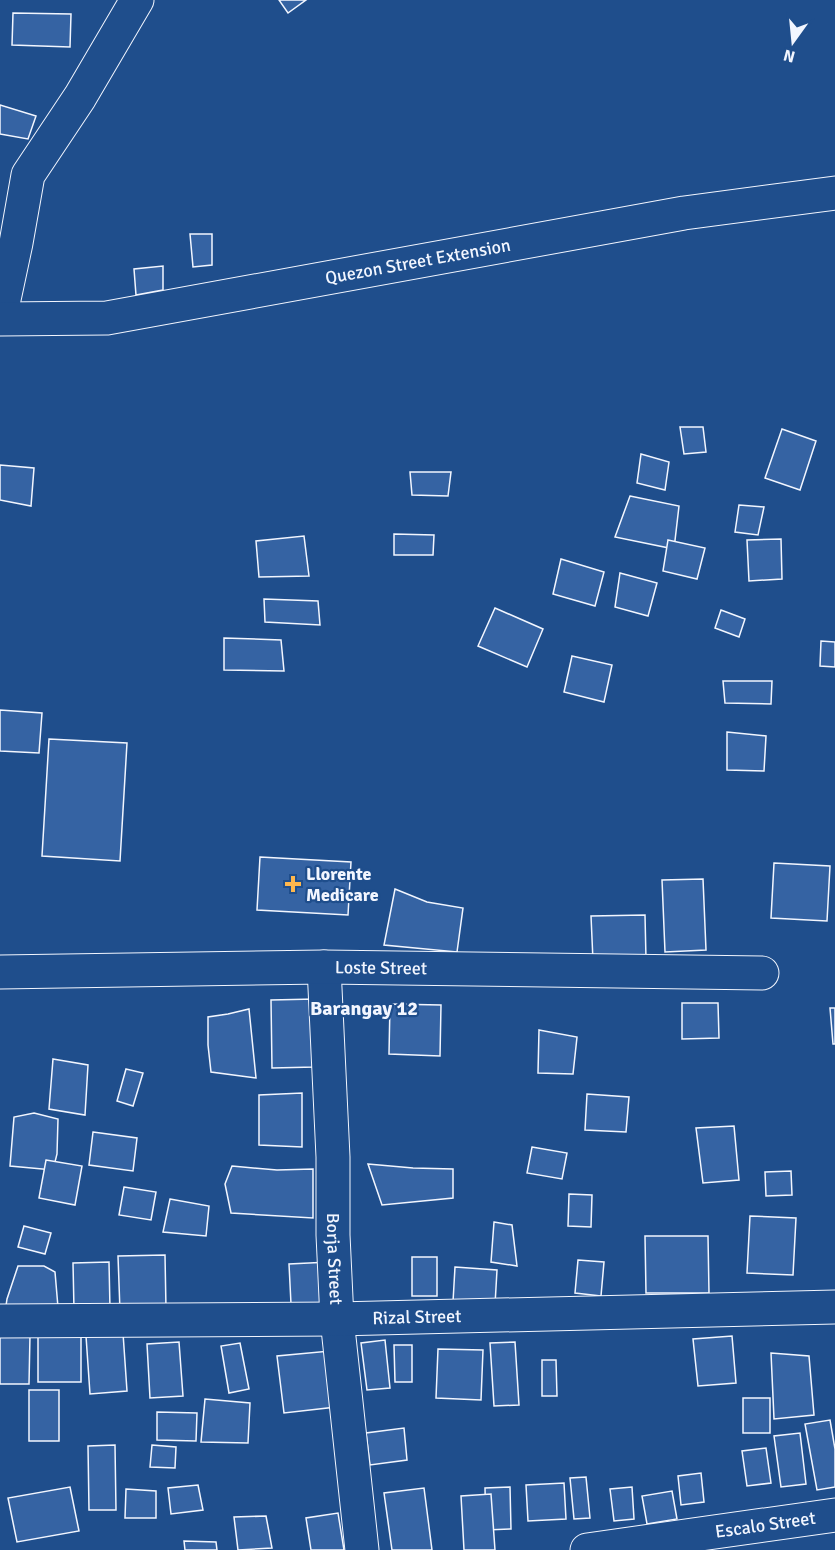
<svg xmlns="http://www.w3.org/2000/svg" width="835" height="1550" font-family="Signika,sans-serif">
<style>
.building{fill:#3563a3;stroke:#f2f6ff;stroke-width:1.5}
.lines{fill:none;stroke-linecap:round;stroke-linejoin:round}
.minor-casing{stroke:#f2f6ff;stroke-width:35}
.minor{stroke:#1f4e8c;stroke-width:33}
.poi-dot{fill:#ffb74d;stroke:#1f4e8c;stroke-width:2}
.labels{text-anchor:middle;stroke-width:4.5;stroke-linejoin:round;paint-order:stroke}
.street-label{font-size:18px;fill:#f2f6ff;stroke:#1f4e8c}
.poi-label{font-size:18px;font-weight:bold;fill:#f2f6ff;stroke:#1f4e8c;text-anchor:start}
.neighbourhood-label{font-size:20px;font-weight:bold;fill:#f2f6ff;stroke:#1f4e8c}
</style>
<rect width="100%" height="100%" fill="#1f4e8c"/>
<g class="building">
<path d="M279,0H306L288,13Z"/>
<path d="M13,13L71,14L70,47L12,45Z"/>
<path d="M0,105L36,116L28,139L0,134Z"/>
<path d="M190,234H212V265L193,267Z"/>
<path d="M163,266V290L136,295L134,269Z"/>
<path d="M680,427H703L706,452L684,454Z"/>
<path d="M782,429L816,441L800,490L765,478Z"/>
<path d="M641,454L669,462L665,490L637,483Z"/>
<path d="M0,465L34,468L31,506L0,500Z"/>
<path d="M410,472H451L448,496L412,495Z"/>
<path d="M630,496L679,506L674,549L615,537Z"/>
<path d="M739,505L764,507L758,535L735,532Z"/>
<path d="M394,534L434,535L433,555H394Z"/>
<path d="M304,536L309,576L259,577L256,541Z"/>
<path d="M781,539L782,579L749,581L747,540Z"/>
<path d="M668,540L705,548L697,579L663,571Z"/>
<path d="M561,559L604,572L595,606L553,594Z"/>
<path d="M620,573L657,583L648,616L615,607Z"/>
<path d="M264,599L318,601L320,625L265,622Z"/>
<path d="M495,608L543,629L527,667L478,646Z"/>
<path d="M721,610L745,619L739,637L715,628Z"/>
<path d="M224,638L281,640L284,671L224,670Z"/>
<path d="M821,641L835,642V667L820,666Z"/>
<path d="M572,656L612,665L604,702L564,692Z"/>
<path d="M723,681H772L771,704L725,703Z"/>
<path d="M0,710L42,713L39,753L0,751Z"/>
<path d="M727,732L766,736L764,771L727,770Z"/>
<path d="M49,739L127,743L120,861L42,856Z"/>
<path d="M260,857L351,862L348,915L257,910Z"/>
<path d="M774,863L830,866L827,921L771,918Z"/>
<path d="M703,879L706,950L665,952L662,880Z"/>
<path d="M395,889L427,902L463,908L457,952L384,945Z"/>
<path d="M645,915L646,959L593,961L591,916Z"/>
<path d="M315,999V1067L272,1068L271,1000Z"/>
<path d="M682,1003H718L719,1038L682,1039Z"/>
<path d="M390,1004L441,1005L440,1056L389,1054Z"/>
<path d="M830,1008H835V1044H833Z"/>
<path d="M249,1009L256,1078L211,1072L208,1045V1017L228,1014Z"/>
<path d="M539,1030L577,1037L573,1074L538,1073Z"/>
<path d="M53,1059L88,1065L85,1115L49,1109Z"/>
<path d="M126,1069L143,1073L133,1106L117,1101Z"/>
<path d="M302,1093V1147L259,1145V1095Z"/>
<path d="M587,1094L629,1097L626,1132L585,1130Z"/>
<path d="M34,1113L58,1119L57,1154L53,1170L10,1166L14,1117Z"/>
<path d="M734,1126L739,1180L703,1183L696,1128Z"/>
<path d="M93,1132L137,1138L133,1171L89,1165Z"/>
<path d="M532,1147L567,1153L562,1179L527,1173Z"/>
<path d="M46,1160L82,1166L75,1205L39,1198Z"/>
<path d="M368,1164L413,1168L453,1169V1198L382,1205Z"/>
<path d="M232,1166L277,1170L313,1169V1218L231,1213L225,1184Z"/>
<path d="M791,1171L792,1195L766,1196L765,1172Z"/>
<path d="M124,1187L156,1192L151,1220L119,1215Z"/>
<path d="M569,1194L592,1195L591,1227L568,1226Z"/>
<path d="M170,1199L209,1206L206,1236L163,1232Z"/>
<path d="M750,1216L796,1218L793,1275L747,1273Z"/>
<path d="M494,1222L512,1225L517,1266L491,1262Z"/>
<path d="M24,1226L51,1233L45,1254L18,1247Z"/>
<path d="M645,1236H708L709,1293H646Z"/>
<path d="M165,1255L166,1309L120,1311L118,1256Z"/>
<rect x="412" y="1257" width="25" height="39"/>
<path d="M578,1260L604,1262L601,1296L575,1293Z"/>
<path d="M109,1262L110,1309L74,1310L73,1263Z"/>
<path d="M329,1262L332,1322L292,1324L289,1264Z"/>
<path d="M18,1266H44L55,1272L59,1319H4L7,1299Z"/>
<path d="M455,1267L497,1270L495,1305L453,1302Z"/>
<path d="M123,1333L127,1391L90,1394L86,1336Z"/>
<path d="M0,1335H30L29,1384H0Z"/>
<path d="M732,1336L736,1383L698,1386L693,1339Z"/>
<rect x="38" y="1337" width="43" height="45"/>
<path d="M385,1340L390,1388L367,1390L361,1343Z"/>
<path d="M179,1342L183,1396L150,1398L147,1344Z"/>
<path d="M515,1342L519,1405L494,1406L490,1343Z"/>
<path d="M240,1343L249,1389L229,1393L221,1346Z"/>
<path d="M394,1345H412V1382H395Z"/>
<path d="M438,1349L483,1350L481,1400L436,1398Z"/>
<path d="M330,1351L336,1407L284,1413L277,1356Z"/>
<path d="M771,1353L809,1356L814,1415L774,1419Z"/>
<path d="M542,1360H556L557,1396H542Z"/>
<rect x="29" y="1390" width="30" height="51"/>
<rect x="743" y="1398" width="27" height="35"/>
<path d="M205,1399L250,1403L248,1443L201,1442Z"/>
<path d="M157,1412L197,1413L196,1441L157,1440Z"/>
<path d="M830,1420L835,1449V1487L817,1490L805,1424Z"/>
<path d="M404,1428L407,1460L370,1465L366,1433Z"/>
<path d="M800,1433L806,1484L781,1487L774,1436Z"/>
<path d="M115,1445L116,1510H89L88,1446Z"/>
<path d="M152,1445L176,1447L175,1468L150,1467Z"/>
<path d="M766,1448L771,1483L747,1486L742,1451Z"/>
<path d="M701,1473L704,1502L681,1505L678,1476Z"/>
<path d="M586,1477L590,1518L574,1519L570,1478Z"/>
<path d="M564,1483L566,1519L528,1521L526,1485Z"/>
<path d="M198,1485L203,1510L171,1514L168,1488Z"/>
<path d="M70,1487L79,1531L17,1542L8,1498Z"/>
<path d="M510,1487L511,1529L486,1530L485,1488Z"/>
<path d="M632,1487L634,1519L614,1521L610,1489Z"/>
<path d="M424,1488L432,1550H392L384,1493Z"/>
<path d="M126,1489L156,1491V1518H125Z"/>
<path d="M672,1491L677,1519L647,1524L642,1496Z"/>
<path d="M491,1494L495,1550H464L461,1496Z"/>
<path d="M338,1513L344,1550H311L306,1518Z"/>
<path d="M266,1516L272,1548L238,1550L234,1517Z"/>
<path d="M184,1541L216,1542L217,1550H185Z"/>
</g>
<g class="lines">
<g class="minor-casing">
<g id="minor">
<path d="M0,318L16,243L28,175L80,97L137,0"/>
<path id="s1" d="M0,319L107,318L684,213L835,193"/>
<path id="s2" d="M324,967L333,1157V1235L337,1319L362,1550"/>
<path id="s3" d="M0,972L324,967L762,973"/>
<path id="s4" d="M0,1321L337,1319L835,1307"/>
<path id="s5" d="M587,1550L835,1515"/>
</g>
</g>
<use href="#minor" class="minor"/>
</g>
<path class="poi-dot" d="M290 875h6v6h6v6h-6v6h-6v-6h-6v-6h6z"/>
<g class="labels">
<g class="street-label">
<text dy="6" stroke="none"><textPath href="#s1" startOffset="423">Quezon Street Extension</textPath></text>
<text dy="6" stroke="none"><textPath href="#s3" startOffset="381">Loste Street</textPath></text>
<text dy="6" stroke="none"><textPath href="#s2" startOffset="292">Borja Street</textPath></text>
<text dy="6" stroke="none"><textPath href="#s4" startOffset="417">Rizal Street</textPath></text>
<text dy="6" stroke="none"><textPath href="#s5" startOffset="180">Escalo Street</textPath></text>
</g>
<g class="poi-label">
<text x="306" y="880">Llorente<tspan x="306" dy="21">Medicare</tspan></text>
</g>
<g class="neighbourhood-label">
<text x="364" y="1015">Barangay 12</text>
</g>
</g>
<g transform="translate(793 42) rotate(195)" stroke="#1f4e8c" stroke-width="4.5" paint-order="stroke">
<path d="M0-4.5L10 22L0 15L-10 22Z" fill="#f2f6ff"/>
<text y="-9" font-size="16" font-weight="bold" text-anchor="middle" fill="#f2f6ff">N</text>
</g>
</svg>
